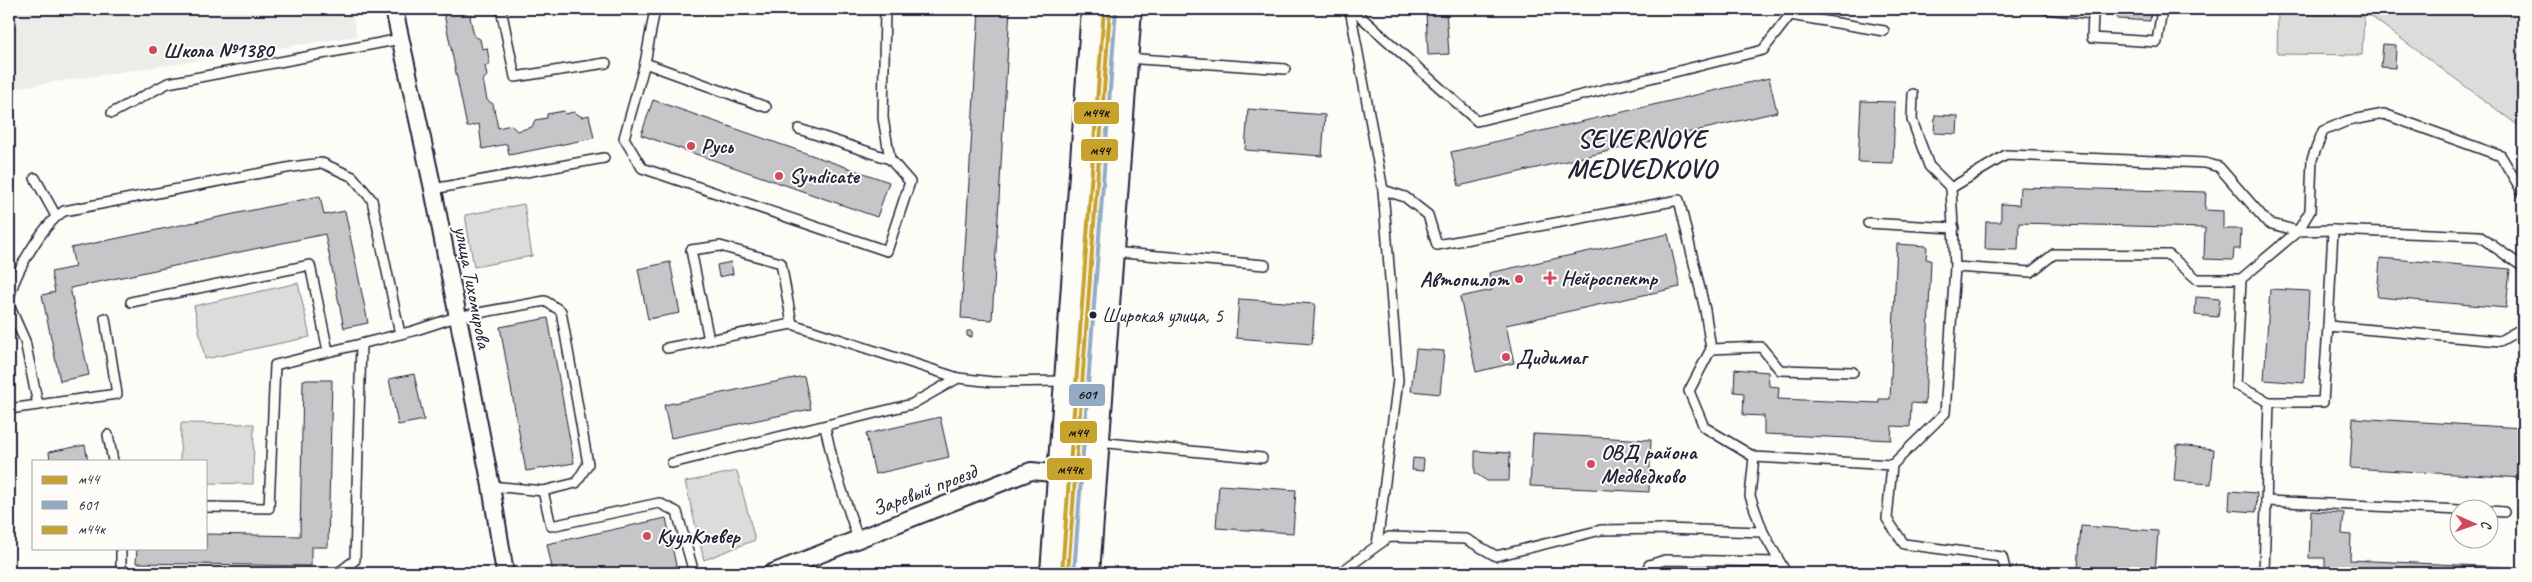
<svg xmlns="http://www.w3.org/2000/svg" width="2532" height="582" font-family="Caveat,sans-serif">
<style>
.built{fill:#ecece9}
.green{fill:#dddcdb;stroke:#807f8b}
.building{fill:#c6c6c8;stroke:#22223b}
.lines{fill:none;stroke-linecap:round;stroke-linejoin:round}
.lane-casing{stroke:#22223b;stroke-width:12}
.street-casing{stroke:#22223b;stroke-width:20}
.secondary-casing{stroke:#22223b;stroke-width:28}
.lane{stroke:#fdfcf7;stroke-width:9}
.street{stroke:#fdfcf7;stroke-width:16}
.secondary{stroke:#fdfcf7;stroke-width:24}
.bus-1-casing{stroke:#fdfcf7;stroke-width:8}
.bus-2-casing{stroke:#fdfcf7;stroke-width:8}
.bus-3-casing{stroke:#fdfcf7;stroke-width:8}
.bus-1{stroke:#c7a22d;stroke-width:4}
.bus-2{stroke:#92abc4;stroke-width:4}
.bus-3{stroke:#c7a22d;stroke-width:4}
.poi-dot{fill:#d1495b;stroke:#fdfcf7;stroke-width:2}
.bus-dot{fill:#22223b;stroke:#fdfcf7;stroke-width:2}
.labels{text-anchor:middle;stroke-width:4;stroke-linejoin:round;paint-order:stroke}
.bus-label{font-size:20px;fill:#22223b;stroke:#fdfcf7;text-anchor:start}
.poi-label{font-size:21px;font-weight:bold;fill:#22223b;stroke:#fdfcf7;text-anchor:start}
.street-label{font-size:21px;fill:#22223b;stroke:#fdfcf7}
.district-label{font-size:26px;font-weight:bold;letter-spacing:1px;fill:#22223b;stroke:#fdfcf7}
.line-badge{stroke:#fdfcf7;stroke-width:2}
.pale-badge-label{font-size:14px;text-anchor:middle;font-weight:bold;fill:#111}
</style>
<rect width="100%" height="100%" fill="#fdfcf7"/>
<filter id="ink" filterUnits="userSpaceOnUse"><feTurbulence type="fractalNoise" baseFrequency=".02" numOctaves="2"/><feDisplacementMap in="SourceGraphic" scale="10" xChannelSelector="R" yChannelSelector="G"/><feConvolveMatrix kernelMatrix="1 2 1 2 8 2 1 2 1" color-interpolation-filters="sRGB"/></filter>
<g filter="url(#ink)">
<path class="built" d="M9,9H351L357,36L9,89Z"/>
<g class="green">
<path d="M2361,9H2523V129Z"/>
<path d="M2278,14L2364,16L2362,55L2277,54Z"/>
<path d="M524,204L532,256L474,267L465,215Z"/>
<path d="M298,283L310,337L205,359L194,306Z"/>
<path d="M181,423L254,424L253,484L206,483V461H180Z"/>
<path d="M737,471L755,540L704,560L685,482Z"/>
</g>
<g class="building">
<path d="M443,9H474V12L470,17L474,36L480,39L482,49L487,48L490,65L485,66L487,76L483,80L487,100L493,104L498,128L511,125L517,131L532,127L535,120L547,118V114L564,111L565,114L574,112L582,117L589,115L594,138L509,155L507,144L482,149L479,124L467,127Z"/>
<path d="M979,9H1010L992,320L961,318Z"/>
<path d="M2118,9H2151L2150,21L2117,19Z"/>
<path d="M1446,11L1449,54L1428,55L1426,12Z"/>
<path d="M2383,44L2396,45L2395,68L2381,67Z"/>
<path d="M1769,78L1777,112L1459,186L1451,152Z"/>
<path d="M653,100L889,182L877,217L641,135Z"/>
<path d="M1861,101L1895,102L1893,163L1858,162Z"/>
<path d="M1248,109L1325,115L1322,156L1245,150Z"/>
<path d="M1935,115L1958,116L1957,134L1934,133Z"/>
<path d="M2020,187L2206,192L2205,210L2223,211V229H2241L2240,249H2234L2233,260L2204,259L2205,228L2019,223L2018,250L1985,249L1986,222H2001V204L2019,205Z"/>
<path d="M320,196L324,215L345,211L368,323L344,328L325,234L70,288L89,375L60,381L42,295L55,292L51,272L75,267L71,248Z"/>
<path d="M1668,234L1680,287L1506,325L1514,363L1476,372L1460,297L1492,290L1489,273Z"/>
<path d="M1897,244L1927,246L1926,259L1931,260L1925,404L1911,403L1910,427L1892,426L1891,440L1764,434V416L1743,415L1744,393L1734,392L1735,369L1768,372L1769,386L1779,387L1778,399L1879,403V399H1890Z"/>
<path d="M2380,258L2510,269L2506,308L2377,297Z"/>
<path d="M670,262L680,313L648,319L638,269Z"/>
<path d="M731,262L733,274L719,277L717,265Z"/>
<path d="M2270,289L2309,291L2304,383L2264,380Z"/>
<path d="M2196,297L2220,299L2218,317L2195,315Z"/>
<path d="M1239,299L1315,304L1312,344L1236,338Z"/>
<path d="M548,318L574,463L526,471L500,327Z"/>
<path d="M967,331H972V337L967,336Z"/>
<path d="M1416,349L1444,351L1440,394L1411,391Z"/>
<path d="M414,374L424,420L398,425L389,379Z"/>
<path d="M804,376L811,409L671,438L664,405Z"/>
<path d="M303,380H332L328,547H311V566L136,563L137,548H206V534L300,536Z"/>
<path d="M940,417L949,457L875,474L866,434Z"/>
<path d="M2353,418L2523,428V478L2350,468Z"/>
<path d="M1533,434L1651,440L1649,492L1530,486Z"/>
<path d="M85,445L88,461H50L49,452Z"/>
<path d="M2177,445L2214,449L2211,484L2174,481Z"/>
<path d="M1475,451L1510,453L1509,481H1487L1475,473Z"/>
<path d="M1413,458L1424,459L1423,471L1412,470Z"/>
<path d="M1219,485L1296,490L1293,533L1216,528Z"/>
<path d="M2230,491L2257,493L2256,512L2229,510Z"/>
<path d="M2311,511L2344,513L2342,534L2351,535L2350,560L2503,567V573H2325V558H2309Z"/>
<path d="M666,518L677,570L661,573H553L547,544Z"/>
<path d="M2081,526L2158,531L2155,573L2078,568Z"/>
</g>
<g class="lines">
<g class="lane-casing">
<g id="lane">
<path d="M501,9L515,77L606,63"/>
<path d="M655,9L645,63L624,138L642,168L887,251L910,182L890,159L883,118L885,9"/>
<path d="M1350,9L1383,190L1405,197L1428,215L1437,245L1679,200L1705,310L1711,349L1689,391L1704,427L1754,457L1892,465L1887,519L1904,544L2002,557L2006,573"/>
<path d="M1352,9L1477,121L1763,50L1790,15L1884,31"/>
<path d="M2046,9L2093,14L2092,38L2157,42L2162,9"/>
<path d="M1125,58L1285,69"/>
<path d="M645,63L766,107"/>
<path d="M1913,94L1912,120L1929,166L1951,188L2006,155L2205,163L2219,167L2268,223L2298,231L2310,211L2312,159L2323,131L2347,121L2384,114L2501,156L2523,193"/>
<path d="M112,113L168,83L401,39"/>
<path d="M799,129L890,159"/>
<path d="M35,178L56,216"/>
<path d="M1951,188L1955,267L2031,272L2054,254L2169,255L2197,279H2241L2298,231L2333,230L2479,236L2523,267"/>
<path d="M433,189L604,158"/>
<path d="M1868,223L1954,228"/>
<path d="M1111,252L1265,265"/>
<path d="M2241,279L2236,385L2269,402H2323L2328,326L2500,341L2523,328"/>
<path d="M9,299C14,274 42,225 64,211L292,167L322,163L353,177L372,200L400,334"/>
<path d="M131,302L310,265L328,351"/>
<path d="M9,305L25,341L38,405L117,394L105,318"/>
<path d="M2328,326L2333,230"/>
<path d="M709,340L691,250L720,246L781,263L792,324"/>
<path d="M667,348L792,324L958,378L993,382L1065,381"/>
<path d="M1711,349L1761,347L1780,370L1853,372"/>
<path d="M9,409L38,405"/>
<path d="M825,427L834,466L858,539"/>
<path d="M108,435L113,461"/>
<path d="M1098,442L1262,458"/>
<path d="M672,463L912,404L958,378"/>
<path d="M1892,465L1945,413L1955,267"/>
<path d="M543,491L551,526L659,503L677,512L694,573"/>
<path d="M2266,501L2460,510"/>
<path d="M206,507L269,508L275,365L413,331L456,317L545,301L561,311L588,464L576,483L543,491L491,486"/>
<path d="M2490,511L2504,512"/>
<path d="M1763,532L1786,573"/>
<path d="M1377,545L1398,380L1383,190"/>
<path d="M121,573V548"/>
<path d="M338,573L355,560L361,344"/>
<path d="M1068,573L1110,9"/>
<path d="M1340,573L1389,537L1466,539L1496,556L1601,530L1663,529L1763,532L1750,496L1754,457"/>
<path d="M1646,573L1649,565L1665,560L1778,562"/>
<path d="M2264,573L2269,402"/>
</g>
</g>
<g class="street-casing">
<g id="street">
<path d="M394,9L433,189L491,486L505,573"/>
<path d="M772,573L1031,471L1095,477"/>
</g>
</g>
<g class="secondary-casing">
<g id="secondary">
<path d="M1053,573L1094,9"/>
<path d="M1087,573L1129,9"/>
</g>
</g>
<use href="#lane" class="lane"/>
<use href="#street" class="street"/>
<use href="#secondary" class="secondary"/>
<g class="bus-1-casing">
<path id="bus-1" d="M1068,573L1110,9"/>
</g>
<g class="bus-2-casing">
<path id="bus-2" d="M1074,573L1116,9"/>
</g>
<g class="bus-3-casing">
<path id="bus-3" d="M1062,573L1104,9"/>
</g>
<use href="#bus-1" class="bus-1"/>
<use href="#bus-2" class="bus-2"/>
<use href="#bus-3" class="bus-3"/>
</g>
</g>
<g class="poi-dot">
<circle cx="153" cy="50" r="5"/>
<circle cx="691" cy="146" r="5"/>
<circle cx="779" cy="176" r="5"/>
<path d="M1547.5 270.5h5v5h5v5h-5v5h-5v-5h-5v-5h5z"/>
<circle cx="1519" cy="279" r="5"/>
<circle cx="1506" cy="357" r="5"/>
<circle cx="1591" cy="464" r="5"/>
<circle cx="647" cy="536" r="5"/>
</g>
<circle class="bus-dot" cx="1093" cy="315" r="4.5"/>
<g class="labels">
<g class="bus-label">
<text x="1102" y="322">Широкая улица, 5</text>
</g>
<g class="poi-label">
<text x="163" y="57">Школа №1380</text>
<text x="701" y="153">Русь</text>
<text x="789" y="183">Syndicate</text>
<text x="1561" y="285">Нейроcпектр</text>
<text x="1509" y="286" text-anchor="end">Автопилот</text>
<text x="1516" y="364">Дидимаг</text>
<text x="1601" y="459">ОВД района<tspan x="1601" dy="24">Медведково</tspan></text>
<text x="657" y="543">КуулКлевер</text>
</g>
<g class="street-label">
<text transform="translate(473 287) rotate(79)" y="7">улица Тихомирова</text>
<text transform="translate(924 490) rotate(-21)" y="7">Заревый проезд</text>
</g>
<g class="district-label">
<text x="1642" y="147">SEVERNOYE<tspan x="1642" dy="30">MEDVEDKOVO</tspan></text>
</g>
</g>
<g class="line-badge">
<rect x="1073" y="101" width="47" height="24" rx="5" fill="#c7a22d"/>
<rect x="1080" y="138" width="39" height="24" rx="5" fill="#c7a22d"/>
<rect x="1068" y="383" width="38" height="24" rx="5" fill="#92abc4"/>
<rect x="1059" y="420" width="39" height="24" rx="5" fill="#c7a22d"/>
<rect x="1046" y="457" width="47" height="24" rx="5" fill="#c7a22d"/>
</g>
<g class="pale-badge-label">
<text x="1096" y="117">м44к</text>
<text x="1100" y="155">м44</text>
<text x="1087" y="399">601</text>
<text x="1078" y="437">м44</text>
<text x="1070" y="474">м44к</text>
</g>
<rect width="2532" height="582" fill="none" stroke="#fdfcf7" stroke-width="30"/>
<rect x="15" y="15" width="2502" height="552" fill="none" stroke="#22223b" stroke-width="2" filter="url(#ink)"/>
<rect x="32" y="460" width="175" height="90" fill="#fdfcf7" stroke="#a5a5ac"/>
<rect x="42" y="476" width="25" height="8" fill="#c7a22d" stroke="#a5a5ac"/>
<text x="78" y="484" font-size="15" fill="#22223b">м44</text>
<rect x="42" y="501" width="25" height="8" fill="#92abc4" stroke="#a5a5ac"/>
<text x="78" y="510" font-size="15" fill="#22223b">601</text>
<rect x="42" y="526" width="25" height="8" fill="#c7a22d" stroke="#a5a5ac"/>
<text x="78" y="534" font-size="15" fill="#22223b">м44к</text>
<g transform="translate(2474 524) rotate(92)"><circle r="24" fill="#fdfcf7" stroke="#a5a5ac"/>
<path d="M0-4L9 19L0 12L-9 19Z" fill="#d1495b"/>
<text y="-8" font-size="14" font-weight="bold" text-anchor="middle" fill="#22223b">С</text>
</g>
</svg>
